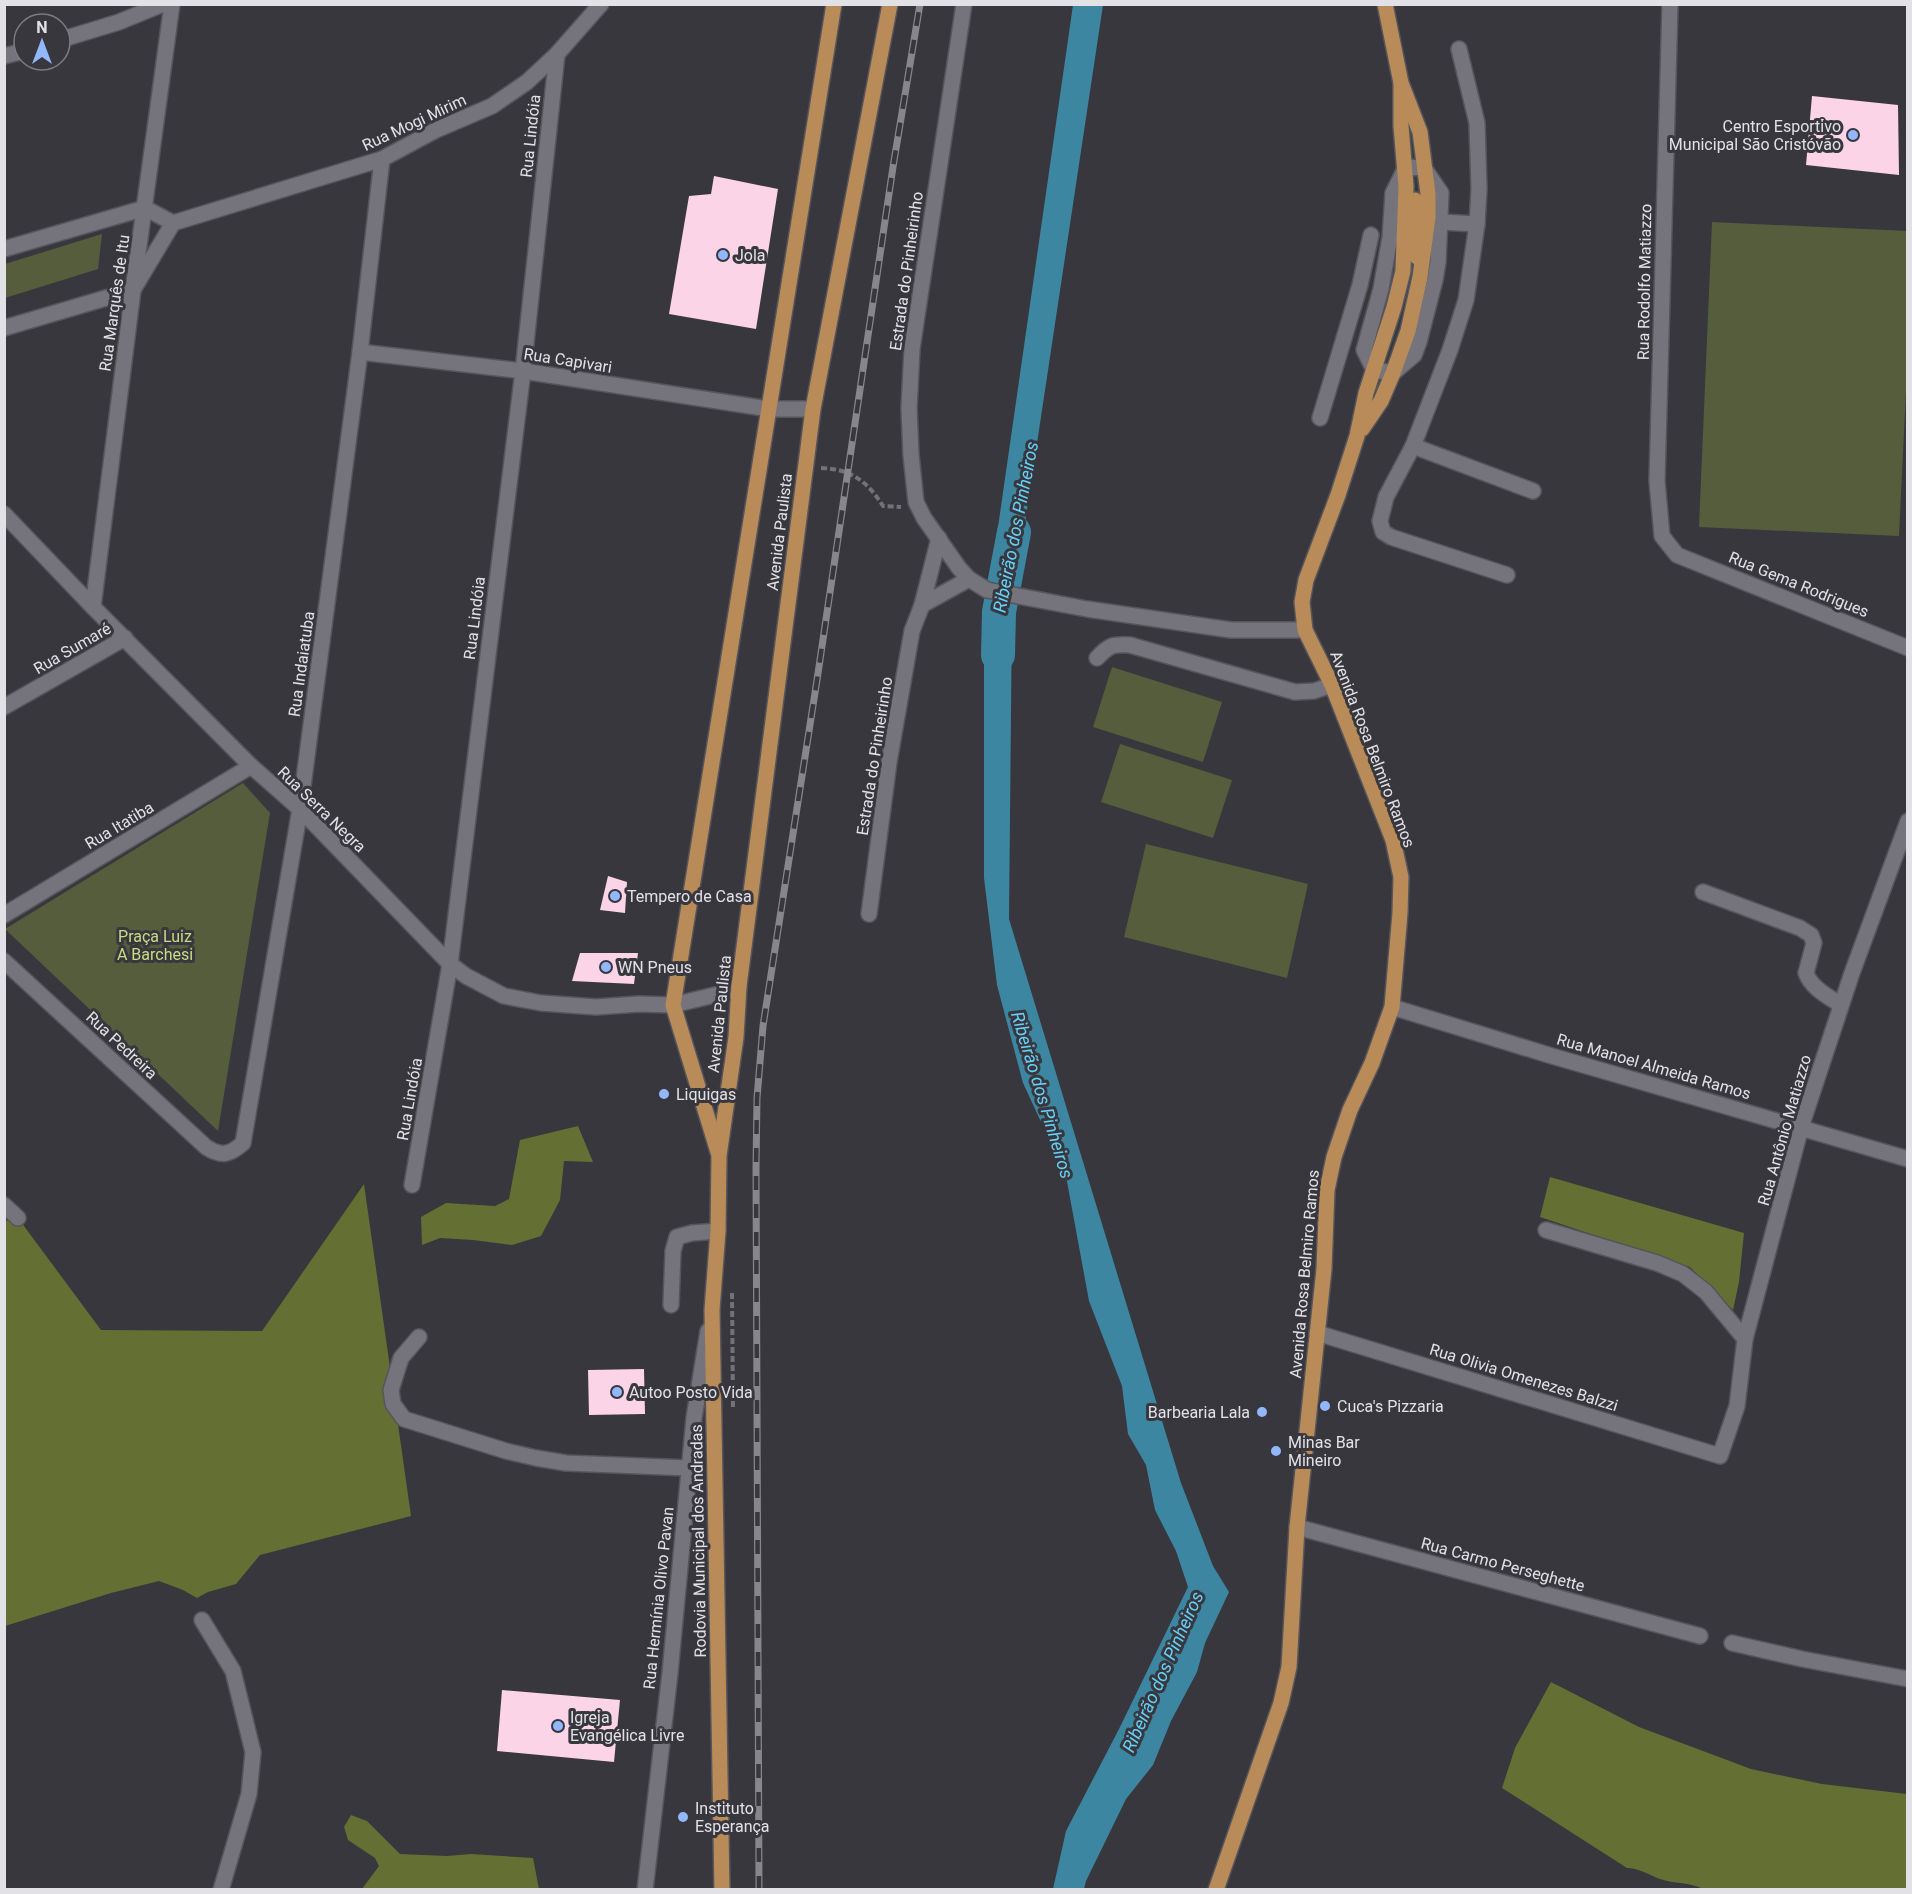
<svg xmlns="http://www.w3.org/2000/svg" width="1912" height="1894" font-family="Roboto,sans-serif">
<style>
.green{fill:#565d3c}
.forest{fill:#646f34}
.water{fill:#3c86a1}
.lines{fill:none;stroke-linecap:round;stroke-linejoin:round}
.river{stroke:#3c86a1;stroke-width:34}
.building{fill:#fbd4e7}
.minor-casing{stroke:#56555a;stroke-width:18}
.major-casing{stroke:#56555a;stroke-width:18}
.path{stroke:#727277;stroke-width:4;stroke-dasharray:6 3;stroke-linecap:butt}
.minor{stroke:#75747c;stroke-width:15}
.major{stroke:#b88b59;stroke-width:15}
.rail-casing{stroke:#87868b;stroke-width:7}
.rail{stroke:#38373d;stroke-width:4.5;stroke-dasharray:14;stroke-linecap:butt}
.poi-dot{fill:#93b7fd;stroke:#38373d;stroke-width:2}
.labels{text-anchor:middle;stroke-width:6;stroke-linejoin:round;paint-order:stroke}
.street-label{font-size:16px;fill:#e2e2e6;stroke:#38373d}
.poi-label{font-size:16px;fill:#e2e2e6;stroke:#38373d;text-anchor:start}
.park-label{font-size:16px;fill:#c9db84;stroke:#38373d}
.water-label{font-size:18px;font-style:italic;fill:#65d1f9;stroke:#38373d}
</style>
<rect width="100%" height="100%" fill="#38373d"/>
<g class="green">
<path d="M1712,222L1907,231V369L1899,536L1699,527Z"/>
<path d="M102,234L98,269L5,298V264Z"/>
<path d="M1112,667L1222,702L1203,762L1093,727Z"/>
<path d="M1120,744L1232,780L1213,838L1101,802Z"/>
<path d="M243,783L270,813L218,1131L5,929Z"/>
<path d="M1146,844L1308,884L1287,978L1124,937Z"/>
</g>
<g class="forest">
<path d="M578,1126L593,1162L564,1161L560,1200L541,1236L512,1245L473,1240L440,1238L422,1245L421,1217L446,1203L495,1206L509,1199L520,1140Z"/>
<path d="M1550,1177L1744,1233L1739,1282L1733,1310L1690,1267L1540,1217Z"/>
<path d="M364,1184L411,1516L260,1555L236,1584L208,1592L197,1598L183,1590L159,1581L111,1593L5,1626V1221L18,1218L101,1330L262,1331Z"/>
<path d="M1551,1682L1639,1727L1751,1769L1822,1784L1907,1794V1889H1703C1690,1882 1674,1884 1660,1879C1649,1875 1639,1868 1627,1868L1502,1788L1515,1748Z"/>
<path d="M351,1815L367,1821L400,1854L447,1856L471,1854L533,1858L539,1889H362L379,1866L375,1858L348,1840L344,1827Z"/>
</g>
<g class="water">
<path d="M1073,5H1103L1016,583L992,569Z"/>
<path d="M984,607L1012,610L1009,919L1181,1483L1213,1566L1229,1592L1205,1643L1197,1672L1171,1721L1153,1765L1126,1799L1086,1881L1084,1889H1053L1066,1831L1119,1729L1188,1587L1176,1551L1155,1510L1146,1465L1128,1434L1122,1386L1089,1301L1066,1176L1023,1083L997,985L984,878Z"/>
</g>
<g class="lines">
<path class="river" d="M998,655L999,612L1014,532"/>
</g>
<g class="building">
<path d="M1812,96L1898,105L1899,175L1806,165Z"/>
<path d="M714,176L778,189L756,329L669,314L689,196L711,194Z"/>
<path d="M608,876L627,882L625,913L600,910Z"/>
<path d="M580,953H638L634,984L572,981Z"/>
<path d="M644,1369L645,1414L589,1415L588,1370Z"/>
<path d="M502,1690L620,1700L614,1762L497,1751Z"/>
</g>
<g class="lines">
<g class="minor-casing">
<g id="minor">
<path d="M964,4L912,349L909,408L911,455L916,502L924,518L959,568L969,579L987,590L1087,609L1231,630H1305"/>
<path d="M1670,4L1657,481L1662,536L1677,555L1908,648"/>
<path d="M60,40L119,22L163,4"/>
<path d="M4,56L24,51"/>
<path d="M1406,167L1424,168L1441,193L1438,262L1435,280L1419,342L1414,355L1393,373L1374,370L1364,350L1381,289L1390,237L1393,193Z"/>
<path d="M1441,222L1477,224L1479,189L1477,123L1459,49"/>
<path d="M1477,224L1466,300L1450,350L1413,446L1386,497L1380,521L1383,532L1391,537L1507,575"/>
<path d="M4,249L145,208L173,223"/>
<path d="M4,328L133,290L173,223L382,159L436,130L492,106L527,82L557,54L601,4"/>
<path d="M360,352L523,371L769,409H813"/>
<path d="M1320,418L1360,285L1371,235"/>
<path d="M1413,446L1533,491"/>
<path d="M4,514L93,607L251,766L300,809L450,964L466,976L504,996L541,1003L596,1007L639,1004L673,1005L723,993L739,986"/>
<path d="M922,605L939,538"/>
<path d="M93,607L133,290L172,4"/>
<path d="M1097,658C1109,645 1113,644 1130,645L1295,692L1314,691L1332,685"/>
<path d="M4,707L125,638"/>
<path d="M1703,892L1800,928L1811,935L1814,943L1806,973C1811,988 1829,997 1841,1005"/>
<path d="M869,914L889,762L912,631L922,605L969,579"/>
<path d="M4,915L251,766"/>
<path d="M4,961L206,1147C221,1157 230,1155 243,1143L300,809L360,352L382,159"/>
<path d="M1392,1007L1552,1056L1908,1159"/>
<path d="M412,1185L450,964L523,371L557,54"/>
<path d="M4,1205L18,1218"/>
<path d="M1546,1230L1657,1263L1683,1274L1706,1292L1745,1339"/>
<path d="M671,1305L673,1251L677,1237L692,1233L718,1231"/>
<path d="M1317,1333L1720,1456L1737,1406L1745,1339L1801,1127L1852,973L1908,821"/>
<path d="M419,1337L401,1358L391,1390L393,1404L404,1419L506,1451L536,1458L566,1463L689,1468"/>
<path d="M1297,1527L1700,1636"/>
<path d="M202,1620L233,1671L253,1752L249,1794L221,1890"/>
<path d="M1732,1643L1802,1659L1908,1679"/>
<path d="M645,1890L670,1673L694,1418L708,1331"/>
</g>
</g>
<g class="major-casing">
<g id="major">
<path d="M1415,200L1417,257"/>
<path d="M1362,429L1381,401L1393,373L1408,331L1420,277L1428,217V194L1420,132L1401,83L1385,4"/>
<path d="M718,1152L673,1005L834,4"/>
<path d="M722,1890L712,1310L718,1231L719,1156L736,1037L739,986L813,409L890,4"/>
<path d="M1216,1890L1281,1703L1289,1667L1297,1527L1324,1269L1327,1190L1334,1157L1350,1110L1372,1063L1392,1007L1400,913L1401,877L1393,840L1332,685L1305,630L1302,602L1306,580L1338,495L1357,436L1366,393L1394,307L1403,271L1406,186L1401,126V83"/>
</g>
</g>
<g class="path">
<path d="M821,468C851,469 867,481 883,506L901,507"/>
<path d="M732,1293L733,1409"/>
</g>
<use href="#minor" class="minor"/>
<use href="#major" class="major"/>
<g class="rail-casing">
<path id="rail" d="M759,1890L756,1168L757,1098L763,1026L817,680L893,167L920,4"/>
</g>
<use href="#rail" class="rail"/>
</g>
<g class="poi-dot">
<circle cx="1853" cy="135" r="6"/>
<circle cx="723" cy="255" r="6"/>
<circle cx="615" cy="896" r="6"/>
<circle cx="606" cy="967" r="6"/>
<circle cx="664" cy="1094" r="6"/>
<circle cx="617" cy="1392" r="6"/>
<circle cx="1325" cy="1406" r="6"/>
<circle cx="1262" cy="1412" r="6"/>
<circle cx="1276" cy="1451" r="6"/>
<circle cx="558" cy="1726" r="6"/>
<circle cx="683" cy="1817" r="6"/>
</g>
<g class="labels">
<g class="street-label">
<text transform="translate(414 122) rotate(-25)" y="6">Rua Mogi Mirim</text>
<text transform="translate(530 136) rotate(-84)" y="6">Rua Lindóia</text>
<text transform="translate(906 271) rotate(-82)" y="6">Estrada do Pinheirinho</text>
<text transform="translate(1644 282) rotate(-89)" y="6">Rua Rodolfo Matiazzo</text>
<text transform="translate(114 303) rotate(-82)" y="6">Rua Marquês de Itu</text>
<text transform="translate(568 360) rotate(9)" y="6">Rua Capivari</text>
<text transform="translate(779 532) rotate(-83)" y="6">Avenida Paulista</text>
<text transform="translate(1799 584) rotate(22)" y="6">Rua Gema Rodrigues</text>
<text transform="translate(474 618) rotate(-83)" y="6">Rua Lindóia</text>
<text transform="translate(72 648) rotate(-30)" y="6">Rua Sumaré</text>
<text transform="translate(301 664) rotate(-82)" y="6">Rua Indaiatuba</text>
<text transform="translate(1373 749) rotate(69)" y="6">Avenida Rosa Belmiro Ramos</text>
<text transform="translate(874 756) rotate(-81)" y="6">Estrada do Pinheirinho</text>
<text transform="translate(322 809) rotate(44)" y="6">Rua Serra Negra</text>
<text transform="translate(119 825) rotate(-31)" y="6">Rua Itatiba</text>
<text transform="translate(719 1014) rotate(-84)" y="6">Avenida Paulista</text>
<text transform="translate(122 1045) rotate(43)" y="6">Rua Pedreira</text>
<text transform="translate(1654 1066) rotate(16)" y="6">Rua Manoel Almeida Ramos</text>
<text transform="translate(409 1099) rotate(-80)" y="6">Rua Lindóia</text>
<text transform="translate(1784 1130) rotate(-74)" y="6">Rua Antônio Matiazzo</text>
<text transform="translate(1304 1274) rotate(-85)" y="6">Avenida Rosa Belmiro Ramos</text>
<text transform="translate(1524 1377) rotate(17)" y="6">Rua Olivia Omenezes Balzzi</text>
<text transform="translate(698 1541) rotate(-91)" y="6">Rodovia Municipal dos Andradas</text>
<text transform="translate(1503 1564) rotate(15)" y="6">Rua Carmo Perseghette</text>
<text transform="translate(658 1598) rotate(-84)" y="6">Rua Hermínia Olivo Pavan</text>
</g>
<g class="poi-label">
<text x="1841" y="132" text-anchor="end">Centro Esportivo<tspan x="1841" dy="18">Municipal São Cristóvão</tspan></text>
<text x="735" y="261">Jola</text>
<text x="627" y="902">Tempero de Casa</text>
<text x="618" y="973">WN Pneus</text>
<text x="676" y="1100">Liquigas</text>
<text x="629" y="1398">Autoo Posto Vida</text>
<text x="1337" y="1412">Cuca's Pizzaria</text>
<text x="1250" y="1418" text-anchor="end">Barbearia Lala</text>
<text x="1288" y="1448">Minas Bar<tspan x="1288" dy="18">Mineiro</tspan></text>
<text x="570" y="1723">Igreja<tspan x="570" dy="18">Evangélica Livre</tspan></text>
<text x="695" y="1814">Instituto<tspan x="695" dy="18">Esperança</tspan></text>
</g>
<g class="park-label">
<text x="155" y="942">Praça Luiz<tspan x="155" dy="18">A Barchesi</tspan></text>
</g>
<g class="water-label">
<text transform="translate(1016 527) rotate(-79)" y="6">Ribeirão dos Pinheiros</text>
<text transform="translate(1042 1095) rotate(73)" y="6">Ribeirão dos Pinheiros</text>
<text transform="translate(1163 1672) rotate(-66)" y="6">Ribeirão dos Pinheiros</text>
</g>
</g>
<rect width="1912" height="1894" fill="none" stroke="#e2e2e6" stroke-width="12"/>
<g transform="translate(42 42)"><circle r="28" fill="#38373d" stroke="#7c7b81" stroke-width="1.5"/>
<path d="M0-4.5L10 22L0 15L-10 22Z" fill="#93b7fd"/>
<text y="-9" font-size="16" font-weight="bold" text-anchor="middle" fill="#e2e2e6">N</text>
</g>
</svg>
